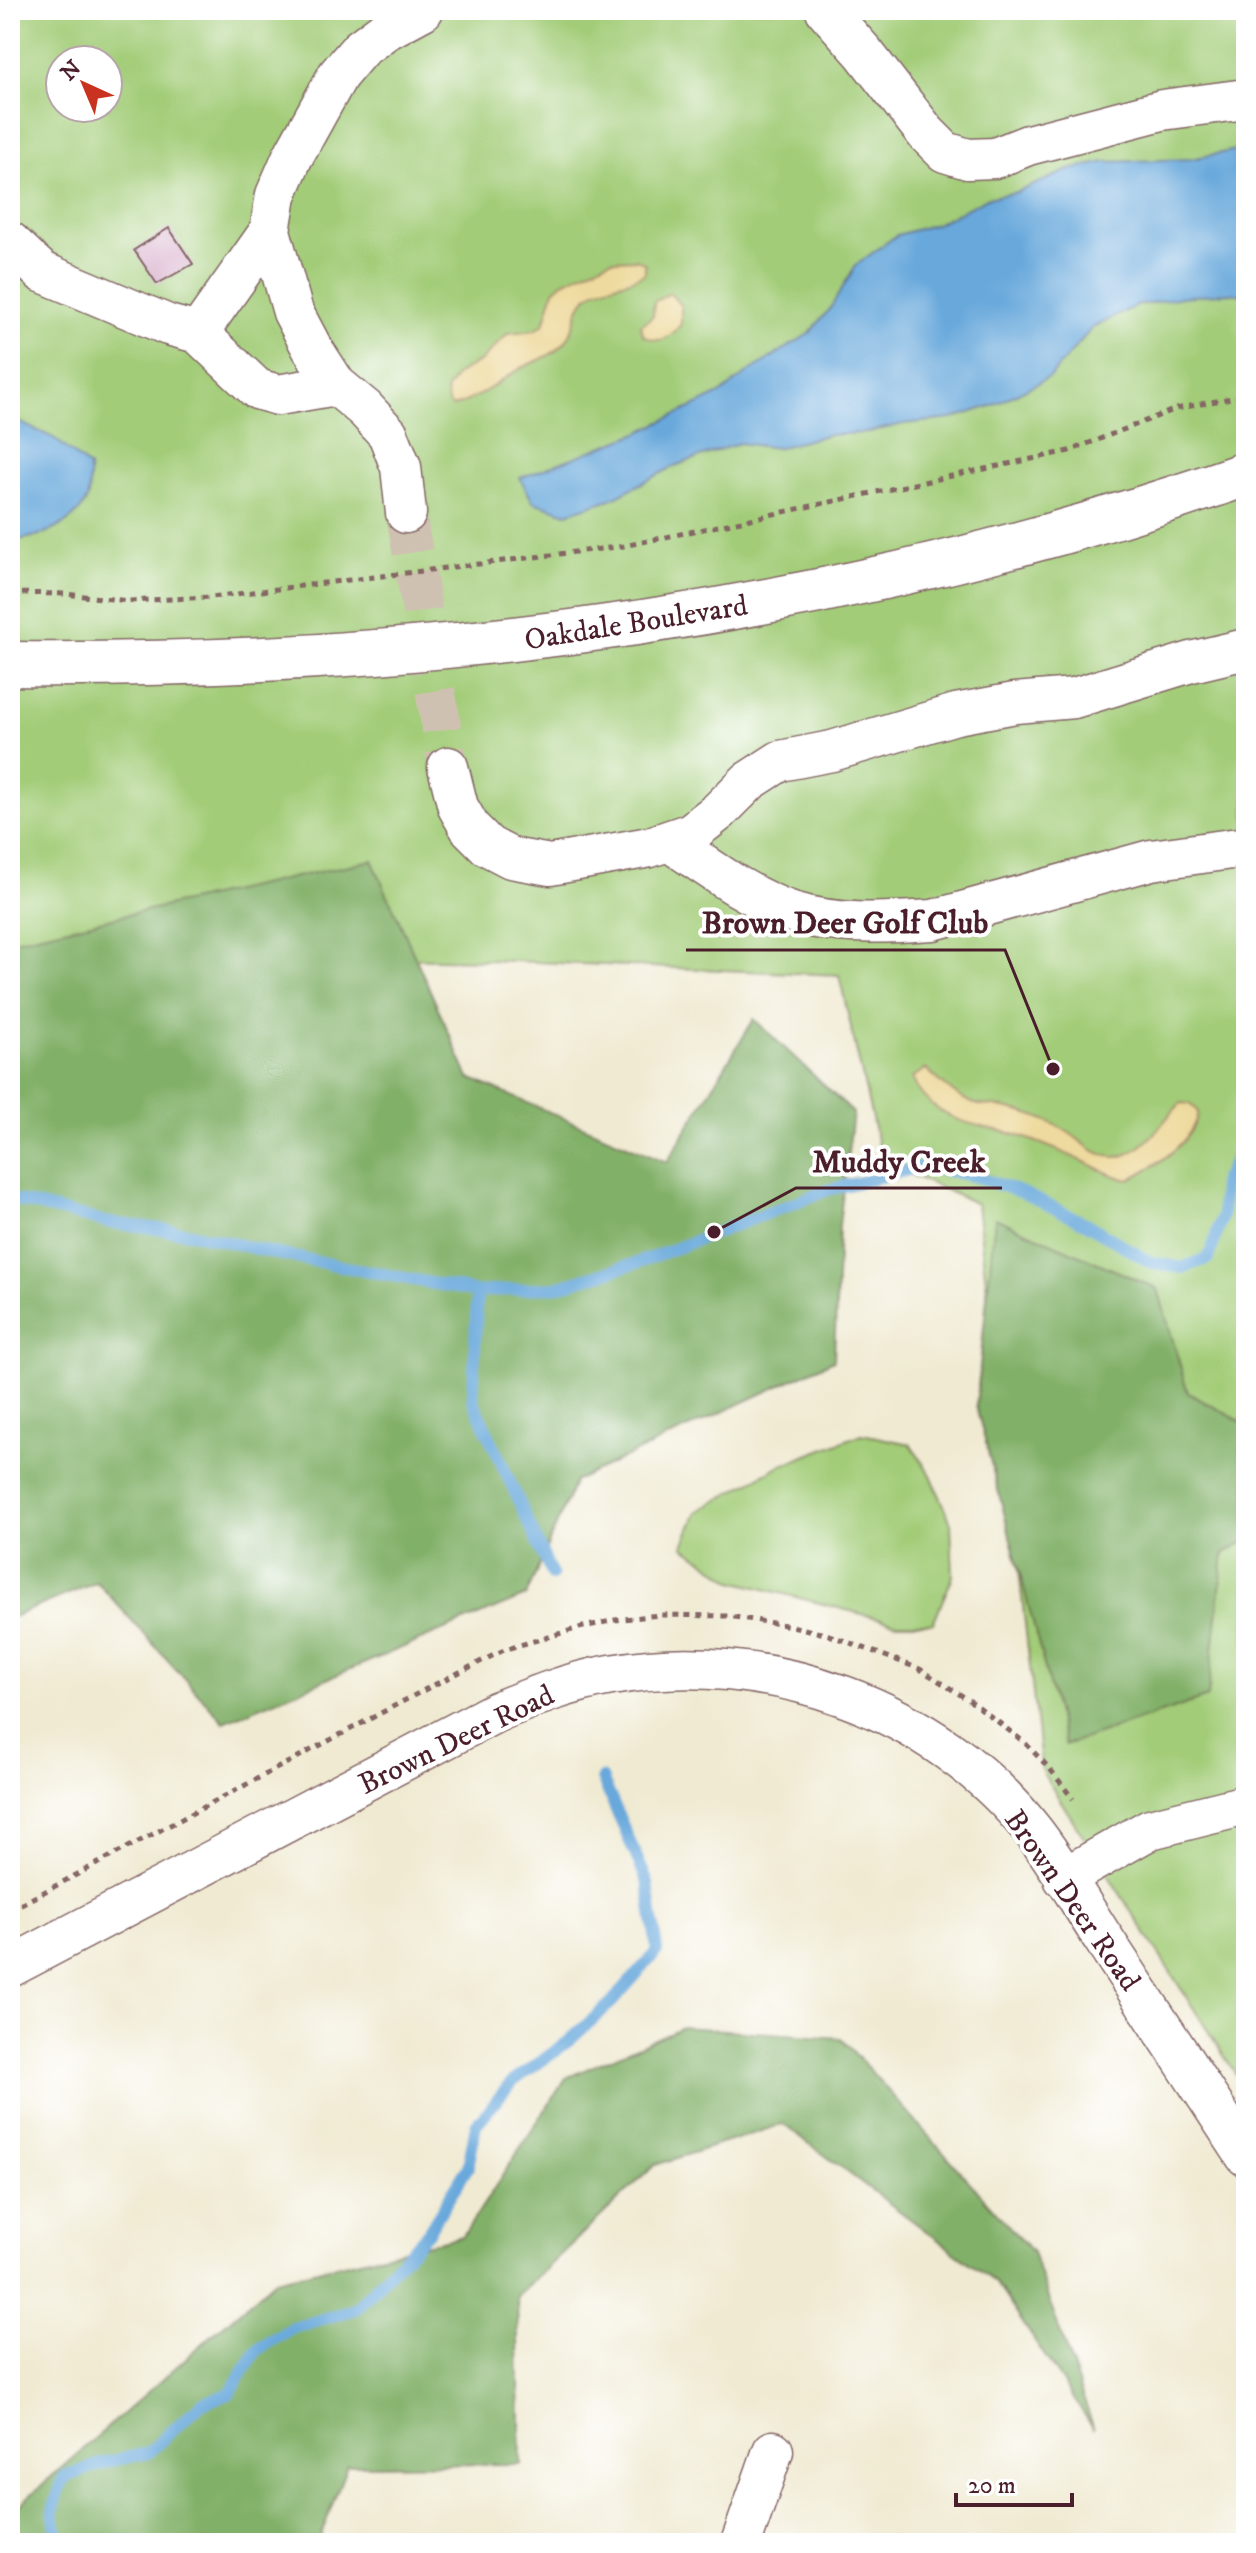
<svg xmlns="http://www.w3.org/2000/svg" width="1256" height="2553" font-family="'IM FELL DW Pica',serif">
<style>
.green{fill:#a2cc77;stroke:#767651;stroke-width:2;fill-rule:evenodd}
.forest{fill:#81b068;stroke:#66684a;stroke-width:2}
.sand{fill:#eeda9e;stroke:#9c7c64;stroke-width:2}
.water{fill:#68a8db;stroke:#596483;stroke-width:2}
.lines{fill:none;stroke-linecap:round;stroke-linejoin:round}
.stream{stroke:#68a8db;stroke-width:12}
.building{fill:#cf9ec0}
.minor-tunnel{stroke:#cfc1b1;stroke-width:40;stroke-dasharray:40 20;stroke-linecap:butt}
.minor-casing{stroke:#846665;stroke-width:43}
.major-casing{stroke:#846665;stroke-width:47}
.path{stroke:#846665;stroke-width:5;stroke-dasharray:6 6;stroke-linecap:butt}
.minor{stroke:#fff;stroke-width:40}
.major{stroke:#fff;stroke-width:44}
.labels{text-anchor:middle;stroke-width:8;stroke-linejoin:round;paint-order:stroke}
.street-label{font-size:30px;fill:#4a1f2b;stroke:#fff}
.leader{fill:none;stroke:#4a1f2b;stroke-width:3}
.callout-dot{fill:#4a1f2b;stroke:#fff;stroke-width:3}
.callout-label{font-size:32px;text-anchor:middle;font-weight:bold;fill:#4a1f2b;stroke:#fff;stroke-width:8;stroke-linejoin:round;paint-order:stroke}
</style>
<rect width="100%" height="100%" fill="#fff"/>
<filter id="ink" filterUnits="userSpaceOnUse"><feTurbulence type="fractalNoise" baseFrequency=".0125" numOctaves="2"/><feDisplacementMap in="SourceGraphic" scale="16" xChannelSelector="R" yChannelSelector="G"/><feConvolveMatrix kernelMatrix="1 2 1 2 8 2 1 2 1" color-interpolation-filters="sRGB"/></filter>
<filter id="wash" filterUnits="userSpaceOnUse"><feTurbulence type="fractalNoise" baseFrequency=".006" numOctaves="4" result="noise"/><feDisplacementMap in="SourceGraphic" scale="32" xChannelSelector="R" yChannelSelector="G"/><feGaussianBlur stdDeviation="1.8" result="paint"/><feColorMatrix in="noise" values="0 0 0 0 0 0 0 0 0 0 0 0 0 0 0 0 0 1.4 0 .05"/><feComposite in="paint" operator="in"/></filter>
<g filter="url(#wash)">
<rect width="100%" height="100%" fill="#f0ead2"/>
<g class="green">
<path d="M10,10H1246V2090L1042,1772L977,1204L882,1162L839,975L488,960L10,950ZM60,60H108V108H60Z"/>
<path d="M862,1434L910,1444L931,1475L951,1523L953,1576L933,1623H897L733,1581L683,1546L697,1512L779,1466Z"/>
</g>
<g class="forest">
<path d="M372,860L469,1078L667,1162L754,1019L853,1113L839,1225L834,1360L575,1481L526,1596L224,1722L97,1582L10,1618V941Z"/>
<path d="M995,1218L1158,1289L1188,1393L1246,1424V1541L1224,1553L1208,1697L1065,1745L976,1406Z"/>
<path d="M682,2027L841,2038L1032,2252L1094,2429L996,2283L783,2124L655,2165L517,2296L521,2464L347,2465L318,2543H10V2507H17L275,2280L463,2236L566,2078Z"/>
</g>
<g class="sand">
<path d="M637,259L645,264V273C628,285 602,282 587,297C575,308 576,329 566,341C553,357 534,361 518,370C495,384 478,399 452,407L448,402L446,391L457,374L481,361L508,333L535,330L544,324L554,290L563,282L610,260Z"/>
<path d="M670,293L681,306V324C670,339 659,345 643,335L641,325L653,316L654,302Z"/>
<path d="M925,1069C941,1081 956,1098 975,1104C983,1106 992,1105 999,1107C1021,1111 1044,1118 1063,1129C1081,1139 1099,1162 1122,1156C1148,1149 1162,1120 1181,1103L1191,1104L1198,1112C1192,1144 1157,1165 1129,1180C1111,1176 1105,1171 1089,1164C1065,1153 1035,1140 1009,1133C985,1127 961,1124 939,1110C927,1102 917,1091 912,1078Z"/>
</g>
<g class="water">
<path d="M1246,148V295L1227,293L1181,297L1136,306L1092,328L1050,377L994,405L952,419L903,424L865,433L827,435L777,448L739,443L675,466L611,499L567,513L533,502L520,478L638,433L720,394L750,371L810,333L831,307L856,265L897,235L936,224L987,198L1017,192L1069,170L1105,162L1191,159Z"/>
<path d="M10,418L54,438L89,467C89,476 90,491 87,499C75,525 37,540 10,540Z"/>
</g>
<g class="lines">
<g class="stream">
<path d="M10,1199L110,1223L191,1233L272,1253L477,1292L556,1287L637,1263L828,1190L925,1166L980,1178L1025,1194L1087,1224L1150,1262L1182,1268L1209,1258L1222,1216L1223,1181L1246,1140"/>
<path d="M477,1292L473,1400L552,1575"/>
<path d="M59,2543L53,2510L64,2477L107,2462L148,2453L202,2403L229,2394L257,2350L290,2329L355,2309L428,2232L468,2167L476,2125L511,2083L569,2041L612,2002L657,1951L648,1883L602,1778"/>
</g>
</g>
<g id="blocks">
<path class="building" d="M169,228L193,264L157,284L134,250Z"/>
</g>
</g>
<g filter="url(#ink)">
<use href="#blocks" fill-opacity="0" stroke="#846665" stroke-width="2"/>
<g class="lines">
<path class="minor-tunnel" d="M406,513L448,767"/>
<g class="minor-casing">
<g id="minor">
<path d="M826,10L864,53L926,133L945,152L968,159L995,158L1028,145L1162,110L1246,99"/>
<path d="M10,242L42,272L168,325L198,333L257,389L278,395L336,385"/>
<path d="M198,333L270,231"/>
<path d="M406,513L401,467L388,434L365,409L336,385L312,348L293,312L270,231L276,195L292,158L338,75L360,49L384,31L423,10"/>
<path d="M448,767L458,807L470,828L488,846L511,858L550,865L650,847L691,833L719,811L749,781L780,761L832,751L956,714L1015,703L1074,698L1191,662L1246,649"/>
<path d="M669,841C708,867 747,897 792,912C836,926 888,923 933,920L1151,860L1246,847"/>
<path d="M1064,1878L1150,1829L1246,1805"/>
<path d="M10,1967L496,1712C533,1697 570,1682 611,1675C765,1647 936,1707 1033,1831C1059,1864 1080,1903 1103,1938C1151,2010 1198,2083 1246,2156"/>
<path d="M741,2543L773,2451"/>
</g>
</g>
<g class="major-casing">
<path id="major" d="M10,664C433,668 845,614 1246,474"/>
</g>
<g class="path">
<path d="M10,593L65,594L129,601L212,597L624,546L1069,451L1176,409L1246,395"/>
<path d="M10,1910L430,1687L506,1649L579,1628L615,1620L659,1615L728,1616L792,1626L829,1635L920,1669L975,1704L1025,1743L1050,1769L1073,1799"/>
</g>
<use href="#minor" class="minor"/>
<use href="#major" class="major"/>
</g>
</g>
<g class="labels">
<g class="street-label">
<text transform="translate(636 622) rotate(-9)" y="10">Oakdale Boulevard</text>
<text transform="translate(456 1739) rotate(-26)" y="10">Brown Deer Road</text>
<text transform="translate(1073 1900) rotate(55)" y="10">Brown Deer Road</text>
</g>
</g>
<path class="leader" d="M1053 1069L1005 950H686M714 1232L796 1188H1002"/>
<g class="callout-dot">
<circle cx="1053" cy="1069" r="8"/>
<circle cx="714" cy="1232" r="8"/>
</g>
<g class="callout-label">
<text x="845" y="933">Brown Deer Golf Club</text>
<text x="899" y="1172">Muddy Creek</text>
</g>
<rect width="1256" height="2553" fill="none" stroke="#fff" stroke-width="40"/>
<g transform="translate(84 84) rotate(316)"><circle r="38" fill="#ffffff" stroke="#b7a5aa" stroke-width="2"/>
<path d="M0-6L14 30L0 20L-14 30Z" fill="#c8321e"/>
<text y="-12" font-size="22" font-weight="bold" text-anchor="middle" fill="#4a1f2b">N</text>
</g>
<path d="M956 2493v12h116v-12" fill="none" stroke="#4a1f2b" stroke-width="4"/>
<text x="968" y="2493" font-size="24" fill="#4a1f2b" stroke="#ffffff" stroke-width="6" paint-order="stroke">20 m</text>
</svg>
